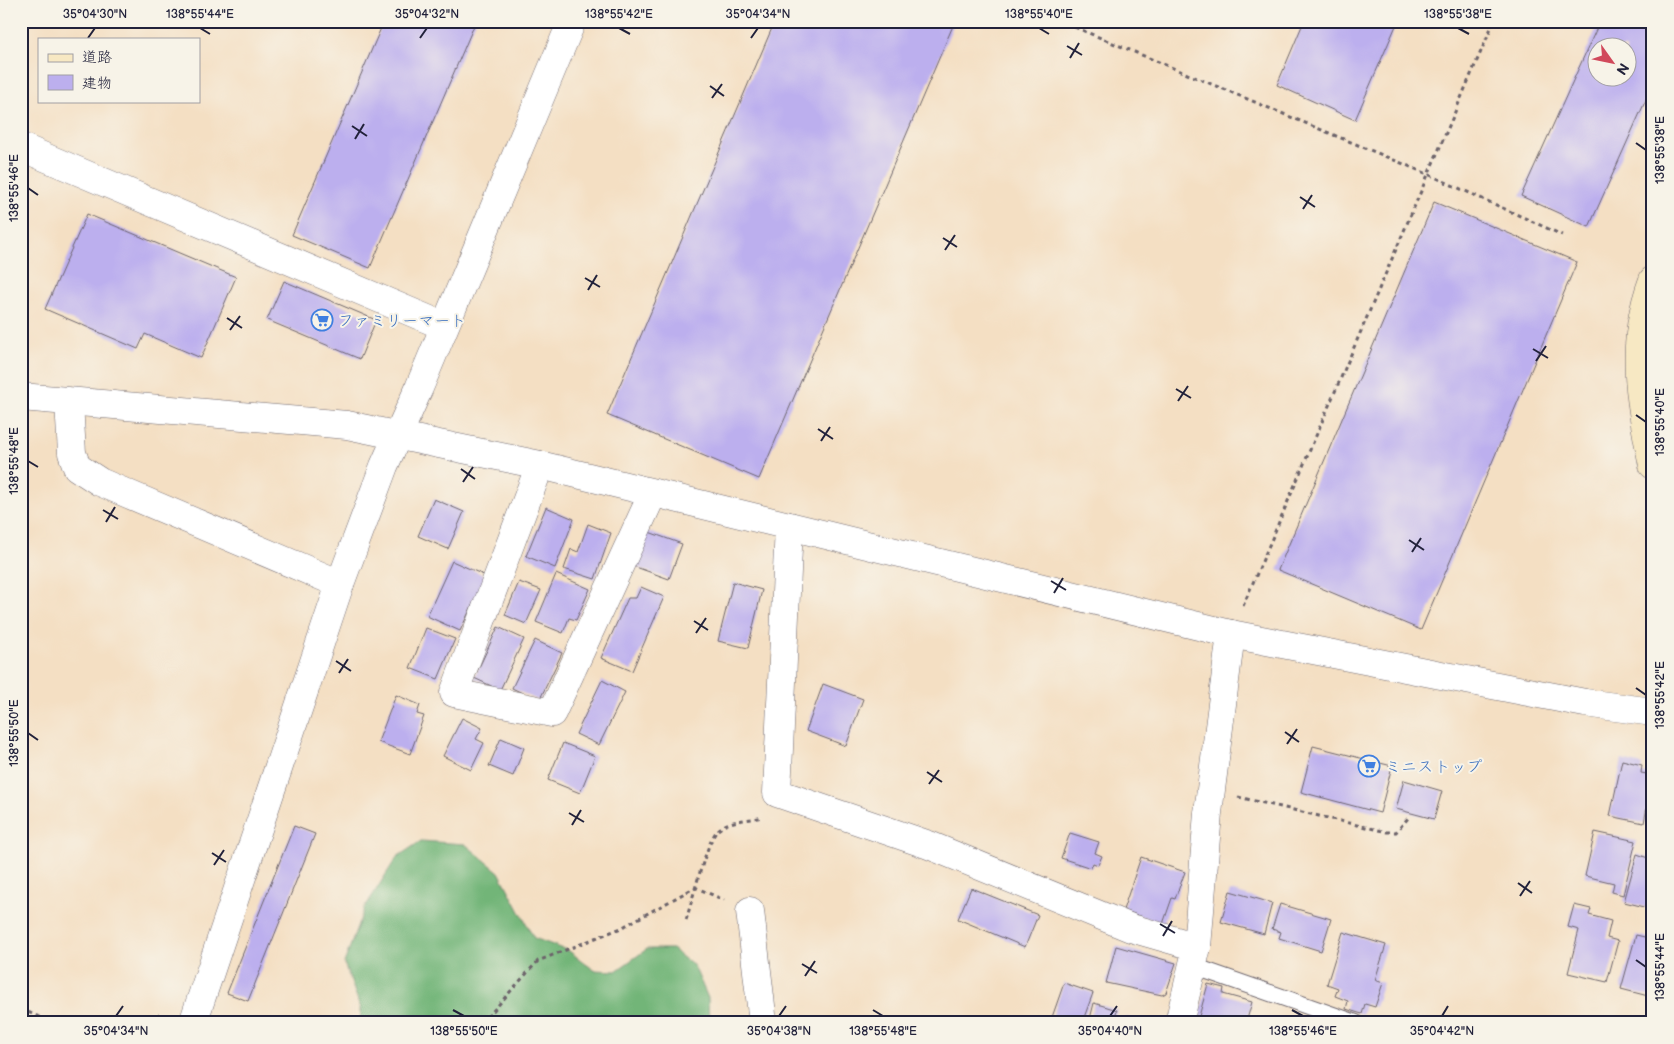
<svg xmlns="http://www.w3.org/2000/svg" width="1674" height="1044" font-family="'Balsamiq Sans','Klee One',sans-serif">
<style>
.forest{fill:#72b578;stroke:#4a6c5a}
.building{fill:#bcafee;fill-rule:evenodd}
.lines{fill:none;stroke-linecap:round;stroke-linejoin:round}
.service-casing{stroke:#6c646b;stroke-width:18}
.minor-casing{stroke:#6c646b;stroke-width:29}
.tertiary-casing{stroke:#6c646b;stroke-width:29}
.secondary-casing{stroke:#6c646b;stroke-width:29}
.path{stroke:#6c646b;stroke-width:3;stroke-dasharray:4 4;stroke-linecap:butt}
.service{stroke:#fff;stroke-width:16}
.minor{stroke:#fff;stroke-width:28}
.tertiary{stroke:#fff;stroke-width:28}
.secondary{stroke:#f7e8c3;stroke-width:28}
.ticks{fill:none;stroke:#22223b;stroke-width:2}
.labels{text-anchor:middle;stroke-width:4;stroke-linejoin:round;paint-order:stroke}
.shop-label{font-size:16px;fill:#366cbe;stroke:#f7f3e8;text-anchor:start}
.neatline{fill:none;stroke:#22223b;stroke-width:2}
.ticks-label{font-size:12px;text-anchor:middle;fill:#22223b}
</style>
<rect width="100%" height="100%" fill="#f7f3e8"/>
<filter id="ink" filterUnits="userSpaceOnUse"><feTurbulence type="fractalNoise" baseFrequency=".02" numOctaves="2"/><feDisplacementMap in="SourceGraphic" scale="10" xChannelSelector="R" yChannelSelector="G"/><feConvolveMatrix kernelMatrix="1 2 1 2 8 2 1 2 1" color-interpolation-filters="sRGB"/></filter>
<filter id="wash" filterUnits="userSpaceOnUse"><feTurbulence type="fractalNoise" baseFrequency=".0096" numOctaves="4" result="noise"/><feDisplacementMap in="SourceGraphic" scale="20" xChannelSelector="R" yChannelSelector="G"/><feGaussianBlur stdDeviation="1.12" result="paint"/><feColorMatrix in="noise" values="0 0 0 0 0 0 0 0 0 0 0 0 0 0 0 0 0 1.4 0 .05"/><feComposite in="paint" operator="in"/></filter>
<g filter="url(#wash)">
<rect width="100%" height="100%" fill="#f4dfc3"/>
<path class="forest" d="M421,841L465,844L499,872L534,938L569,951L594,970L616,971L647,949H672L694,966L708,998L709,1023H361L360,1006L344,963L364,909L397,857Z"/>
<g id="blocks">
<g class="building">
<path d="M384,21H476L370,268L292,235Z"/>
<path d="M775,21H955L759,479L607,415Z"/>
<path d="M1304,21H1398L1355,120L1277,85Z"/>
<path d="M1600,21H1653V84L1589,227L1521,196ZM1596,48H1626V78H1596Z"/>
<path d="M1434,202L1577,262L1421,630L1278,570Z"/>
<path d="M87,214L236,277L201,358L145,334L138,349L45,309Z"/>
<path d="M284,281L376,320L360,359L267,320Z"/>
<path d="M434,499L464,512L448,549L418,536Z"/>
<path d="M546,507L574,519L555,568L526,556Z"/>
<path d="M588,524L611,533L595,579L564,569L571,549L578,552Z"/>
<path d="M646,531L682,544L669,579L633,566Z"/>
<path d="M452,561L486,576L460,631L427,616Z"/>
<path d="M556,574L590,589L576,620L569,618L563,633L536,622Z"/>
<path d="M519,582L541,590L526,624L505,615Z"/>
<path d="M733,582L762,590L748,648L718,641Z"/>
<path d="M641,587L664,597L632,671L601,658L628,598H636Z"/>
<path d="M498,627L524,639L500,690L474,678Z"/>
<path d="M426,628L455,639L438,679L410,668Z"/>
<path d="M535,640L562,653L539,701L512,688Z"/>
<path d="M602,680L625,692L599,745L576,734Z"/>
<path d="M823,684L863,699L846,746L806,731Z"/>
<path d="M396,695L420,705L417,714L424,716L410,754L378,742Z"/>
<path d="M462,718L482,728L476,739L484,743L471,770L443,756Z"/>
<path d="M501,738L524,748L513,776L489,766Z"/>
<path d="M563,743L595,756L580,793L548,780Z"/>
<path d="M1313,746L1392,766L1380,813L1301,792Z"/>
<path d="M1622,760L1642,765L1641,773L1653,775L1644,823L1610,816Z"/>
<path d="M1404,780L1442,791L1434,819L1396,809Z"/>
<path d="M294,826L315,834L248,1001L227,993Z"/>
<path d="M1595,832L1636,841L1623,895L1612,892L1614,883L1585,876Z"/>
<path d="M1070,833L1099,842L1095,853L1102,856L1098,865L1093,863L1091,868L1061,858Z"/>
<path d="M1652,842H1653V909L1624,902L1637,854L1648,858Z"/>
<path d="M1141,857L1185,872L1175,899L1172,898L1163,924L1123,910Z"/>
<path d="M971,888L1038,915L1025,947L958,919Z"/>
<path d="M1230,891L1272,903L1264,934L1221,922Z"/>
<path d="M1280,904L1331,919L1321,951L1279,938L1281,932L1272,929Z"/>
<path d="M1574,905L1591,909L1589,915L1611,921L1607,938L1618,941L1607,982L1568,973L1579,930L1568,927Z"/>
<path d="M1343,932L1386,945L1375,980L1383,983L1375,1007L1365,1004L1362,1014L1346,1009L1348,1001L1335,996L1338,988L1327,984Z"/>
<path d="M1636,935L1653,939L1652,997L1621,989Z"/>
<path d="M1116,946L1176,963L1166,993L1162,995L1106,983Z"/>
<path d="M1064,983L1093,993L1082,1023H1050Z"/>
<path d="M1208,984L1224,988L1223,994L1252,1002L1246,1023H1207L1198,1020Z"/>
<path d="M1094,1003L1117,1010L1113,1023H1089Z"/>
<path d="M158,1014L168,1018L166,1023H155Z"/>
<path d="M1126,1017L1145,1022V1023H1125Z"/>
<path d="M1302,1018L1313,1022V1023H1300Z"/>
</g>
</g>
</g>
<g filter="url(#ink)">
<use href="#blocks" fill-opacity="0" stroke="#6c646b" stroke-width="1"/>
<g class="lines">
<g class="service-casing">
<path id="service" d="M1193,966L1356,1023"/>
</g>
<g class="minor-casing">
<g id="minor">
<path d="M21,147L444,326"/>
<path d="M69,403L72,453L77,467L100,482L340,584"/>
<path d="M540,465L454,693L552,713L653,493"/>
<path d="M789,526L777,793L929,845L1131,928L1197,947"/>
<path d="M750,911L763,1023"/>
<path d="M193,1023L340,584L384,466L419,388L572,21"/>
<path d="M1179,1023L1197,947L1208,813L1231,634"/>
</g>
</g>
<g class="tertiary-casing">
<path id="tertiary" d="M21,397L347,425L540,465L1231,634L1585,703L1653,712"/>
</g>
<g class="secondary-casing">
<path id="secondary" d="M1653,280C1629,343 1639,400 1653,465"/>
</g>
<g class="path">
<path d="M1060,21L1430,175L1562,235"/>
<path d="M1243,606L1494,21"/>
<path d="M1238,797L1387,832H1396L1409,817"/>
<path d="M686,920C692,902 707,839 718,830C730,819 747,821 762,817"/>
<path d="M21,1009L53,1023"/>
<path d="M482,1023L538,961L621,928L692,889L697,888L724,900"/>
</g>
<use href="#service" class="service"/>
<use href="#minor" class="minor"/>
<use href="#tertiary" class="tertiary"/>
<use href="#secondary" class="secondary"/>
</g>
</g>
<path class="ticks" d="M200,28L210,34M619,28L630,34M1039,28L1049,34M1458,28L1469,34M88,38L95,28M420,38L427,28M751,38L758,28M1067,46L1082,55M1070,58L1079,43M710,86L724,96M712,98L722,84M352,126L367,136M355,139L364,124M1636,143L1646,150M28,188L38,195M1300,197L1315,207M1303,209L1312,195M943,238L957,247M945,250L955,235M585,278L600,287M588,290L597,275M227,318L242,328M230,330L240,316M1533,349L1548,358M1536,361L1546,346M1176,389L1191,398M1178,401L1188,386M1636,415L1646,422M818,429L833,439M821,441L830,427M28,461L38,467M461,469L475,479M463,482L473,467M103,510L118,519M106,522L115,507M1409,540L1424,550M1412,552L1421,538M1051,581L1066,590M1054,593L1063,578M694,621L708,630M696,633L706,618M336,661L351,671M339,673L348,659M1636,688L1646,695M1285,732L1299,742M28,733L38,740M1287,744L1297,729M927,772L942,782M929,784L939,770M569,813L584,822M572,825L581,810M212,853L226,862M214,865L224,850M1518,883L1532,893M1520,896L1530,881M1160,924L1175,933M1163,936L1172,921M1636,960L1646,967M802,964L817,973M805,976L815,961M453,1010L464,1016M873,1010L883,1016M1292,1010L1303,1016M116,1016L123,1006M779,1016L786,1006M1110,1016L1117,1006M1442,1016L1448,1006"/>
<defs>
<g id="supermarket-ring" transform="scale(1.125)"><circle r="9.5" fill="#f7f3e8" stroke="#3f7fe0" stroke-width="1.5"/><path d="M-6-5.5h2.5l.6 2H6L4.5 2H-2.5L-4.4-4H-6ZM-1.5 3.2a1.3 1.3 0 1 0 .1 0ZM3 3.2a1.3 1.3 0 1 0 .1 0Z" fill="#3f7fe0"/></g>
</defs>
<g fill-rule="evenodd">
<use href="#supermarket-ring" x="322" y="320"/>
<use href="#supermarket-ring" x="1369" y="766"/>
</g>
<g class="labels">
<g class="shop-label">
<text x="338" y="326">ファミリーマート</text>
<text x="1385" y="772">ミニストップ</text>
</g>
</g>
<rect width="1674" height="1044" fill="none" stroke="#f7f3e8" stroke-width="55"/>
<rect x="38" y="38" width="162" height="65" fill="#f7f3e8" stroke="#a29fa3"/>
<rect x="48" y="54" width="25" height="8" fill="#f7e8c3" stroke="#a29fa3"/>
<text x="82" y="62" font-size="15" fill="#22223b">道路</text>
<rect x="48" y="75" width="25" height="15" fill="#bcafee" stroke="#a29fa3"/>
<text x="82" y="88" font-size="15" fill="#22223b">建物</text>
<g transform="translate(1612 62) rotate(123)"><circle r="24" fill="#f7f3e8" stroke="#a29fa3"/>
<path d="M0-4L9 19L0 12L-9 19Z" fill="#d1495b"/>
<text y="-8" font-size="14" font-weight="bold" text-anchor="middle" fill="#22223b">N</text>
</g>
<rect x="28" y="28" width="1618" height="988" class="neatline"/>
<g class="ticks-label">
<text x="95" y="18">35°04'30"N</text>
<text x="200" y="18">138°55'44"E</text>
<text x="427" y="18">35°04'32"N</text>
<text x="619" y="18">138°55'42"E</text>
<text x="758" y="18">35°04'34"N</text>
<text x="1039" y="18">138°55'40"E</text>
<text x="1458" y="18">138°55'38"E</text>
<text transform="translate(1660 150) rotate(-90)" y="4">138°55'38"E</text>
<text transform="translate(14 188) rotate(-90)" y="4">138°55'46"E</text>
<text transform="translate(1660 422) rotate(-90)" y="4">138°55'40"E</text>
<text transform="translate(14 461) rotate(-90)" y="4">138°55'48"E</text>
<text transform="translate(1660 695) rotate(-90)" y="4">138°55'42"E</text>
<text transform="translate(14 733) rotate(-90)" y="4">138°55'50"E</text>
<text transform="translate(1660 967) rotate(-90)" y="4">138°55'44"E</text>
<text x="116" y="1035">35°04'34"N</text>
<text x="464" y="1035">138°55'50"E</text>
<text x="779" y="1035">35°04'38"N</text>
<text x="883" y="1035">138°55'48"E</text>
<text x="1110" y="1035">35°04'40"N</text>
<text x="1303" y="1035">138°55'46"E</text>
<text x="1442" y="1035">35°04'42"N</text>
</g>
</svg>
